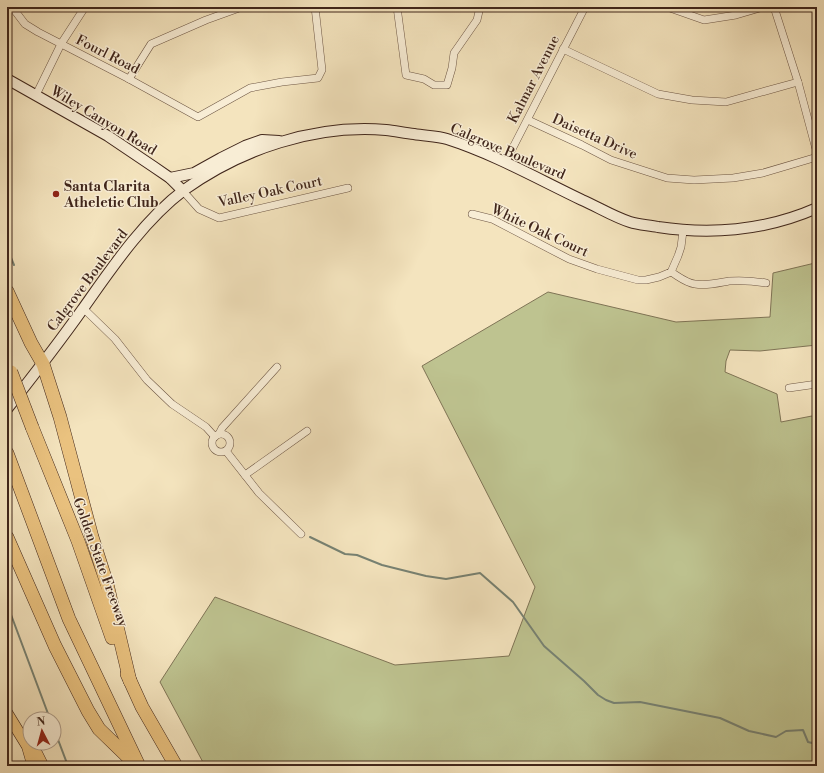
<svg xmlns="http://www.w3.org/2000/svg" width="824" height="773" font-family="'Libre Bodoni',serif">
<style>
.green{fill:#bec390;stroke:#7f7456}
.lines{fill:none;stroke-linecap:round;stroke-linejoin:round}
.stream{stroke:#778273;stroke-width:2}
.street-casing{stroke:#6d5644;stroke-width:8}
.secondary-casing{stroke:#40261b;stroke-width:12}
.primary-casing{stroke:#40261b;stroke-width:12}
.highway-casing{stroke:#40261b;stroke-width:14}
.street{stroke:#f8edd5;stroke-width:7}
.secondary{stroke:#f8edd5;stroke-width:10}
.primary{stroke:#eac27f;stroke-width:11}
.highway{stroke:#eac27f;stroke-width:13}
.highway-bridge-casing{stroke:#40261b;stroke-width:14;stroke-linecap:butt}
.highway-bridge{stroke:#eac27f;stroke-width:13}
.poi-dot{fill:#8f2418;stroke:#f8edd5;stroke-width:1.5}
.labels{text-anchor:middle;stroke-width:3;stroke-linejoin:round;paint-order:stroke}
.street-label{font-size:14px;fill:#40261b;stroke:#f8edd5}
.poi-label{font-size:14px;font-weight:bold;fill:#40261b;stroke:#f8edd5;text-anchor:start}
</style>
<rect width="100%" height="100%" fill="#f4e4be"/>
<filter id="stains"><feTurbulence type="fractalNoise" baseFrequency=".005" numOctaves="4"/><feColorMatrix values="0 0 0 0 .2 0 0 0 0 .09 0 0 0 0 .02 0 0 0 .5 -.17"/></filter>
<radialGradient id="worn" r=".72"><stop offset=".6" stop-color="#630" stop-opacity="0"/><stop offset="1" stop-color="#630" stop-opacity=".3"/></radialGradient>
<path class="green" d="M815,263L817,271V345L760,351L730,350L726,361L725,372L777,394L781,422L817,415V766H205L160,682L215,597L395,665L509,656L535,587L422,366L548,292L676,322L770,317L773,273Z"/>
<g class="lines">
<g class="stream">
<path d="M7,248L14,265"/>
<path d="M310,537L345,554L357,555L382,565L426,576L446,579L480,573L513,602L544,646L584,681L598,695L606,700L614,703L640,702L720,718L749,731L776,737L786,731L803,730L808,742L812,743L817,737"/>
<path d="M7,604L50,719"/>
<path d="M54,729L68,766"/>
</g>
<g class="street-casing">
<g id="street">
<path d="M12,7L25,24L38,32L129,79L198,117L250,88L282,82L318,78L322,70L315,7"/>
<path d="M397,7L406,75L424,79L434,85H447L452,68L454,53L477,20L480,7"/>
<path d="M667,7L704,20L736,15L763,7"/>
<path d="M774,7L798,82L817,153"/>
<path d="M563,49L658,94L692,100L726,102L798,82"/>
<path d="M129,79L151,44L206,20L242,7"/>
<path d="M36,95L61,44L85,7"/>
<path d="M528,120L582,145L611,160L667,178L694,180L733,178L763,173L817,157"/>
<path d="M505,163L585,7"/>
<path d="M183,191L199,209L219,218L348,188"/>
<path d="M472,214L492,219L569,259L597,269L638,280H646L659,277L671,272L678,256L681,247L683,231"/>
<path d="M671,272C678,276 686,283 695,284C707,286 718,283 729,281C742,280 754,281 766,283"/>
<path d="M83,308L115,339L147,380L172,404L206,427L215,437"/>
<path d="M789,388L817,384"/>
<path d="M219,434L222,428L277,367"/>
<circle cx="221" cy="443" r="9"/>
<path d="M226,451L259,493L301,534"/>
<path d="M245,475L307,431"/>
</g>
</g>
<g class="secondary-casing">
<g id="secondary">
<path d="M7,79L108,136L154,167L170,178L183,191"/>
<path d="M170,178L194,173L221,158L245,146L262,140L279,141"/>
<path d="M7,409C33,376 58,344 82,310C111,269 143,221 184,190C241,149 315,124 386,130C395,131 405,133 414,134C425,136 437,136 447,139C494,154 538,179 582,200C598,207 614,217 630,222C639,225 649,225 658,227C712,235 767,230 817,208"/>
</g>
</g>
<g class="primary-casing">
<g id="primary">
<path d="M7,713L26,744L37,754L43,766"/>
<path d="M27,745L33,766"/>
</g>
</g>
<g class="highway-casing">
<g id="highway">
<path d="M7,291L31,343L43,364L60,417L92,537L107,584L130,681"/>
<path d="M32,427L78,541L112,638"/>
<path d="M7,453L69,619L139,766"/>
<path d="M7,537L55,646L88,711L99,729L133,762"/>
<path d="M127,674L142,707L176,766"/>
</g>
</g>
<use href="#street" class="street"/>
<use href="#secondary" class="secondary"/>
<use href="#primary" class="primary"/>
<use href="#highway" class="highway"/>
<g class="highway-bridge-casing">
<path id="highway-bridge" d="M11,372L32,427"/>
</g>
<use href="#highway-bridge" class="highway-bridge"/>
</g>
<circle class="poi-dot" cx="56" cy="194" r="4"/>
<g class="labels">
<g class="street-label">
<text transform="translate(108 54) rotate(27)" y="5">Fourl Road</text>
<text transform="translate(533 79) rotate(-63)" y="5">Kalmar Avenue</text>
<text transform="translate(104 120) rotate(31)" y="5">Wiley Canyon Road</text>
<text transform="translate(595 136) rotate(24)" y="5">Daisetta Drive</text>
<text transform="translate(508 151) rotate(23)" y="5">Calgrove Boulevard</text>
<text transform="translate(270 191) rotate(-12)" y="5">Valley Oak Court</text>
<text transform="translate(540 230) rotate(25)" y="5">White Oak Court</text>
<text transform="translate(87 280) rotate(-53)" y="5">Calgrove Boulevard</text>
<text transform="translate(101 562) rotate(70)" y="5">Golden State Freeway</text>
</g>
<g class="poi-label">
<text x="64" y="191">Santa Clarita<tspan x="64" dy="16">Atheletic Club</tspan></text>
</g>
</g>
<rect width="824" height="773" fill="none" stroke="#f4e4be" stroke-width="24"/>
<rect x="8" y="8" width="808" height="757" fill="none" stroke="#40261b" stroke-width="2"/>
<rect x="12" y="12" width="800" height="749" fill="none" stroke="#40261b"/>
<g transform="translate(42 731) rotate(354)"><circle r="19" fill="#f8edd5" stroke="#ae9d8b"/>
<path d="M0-3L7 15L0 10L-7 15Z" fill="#8f2418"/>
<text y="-6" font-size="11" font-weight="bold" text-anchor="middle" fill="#40261b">N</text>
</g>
<rect width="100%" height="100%" filter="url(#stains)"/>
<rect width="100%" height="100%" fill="url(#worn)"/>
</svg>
